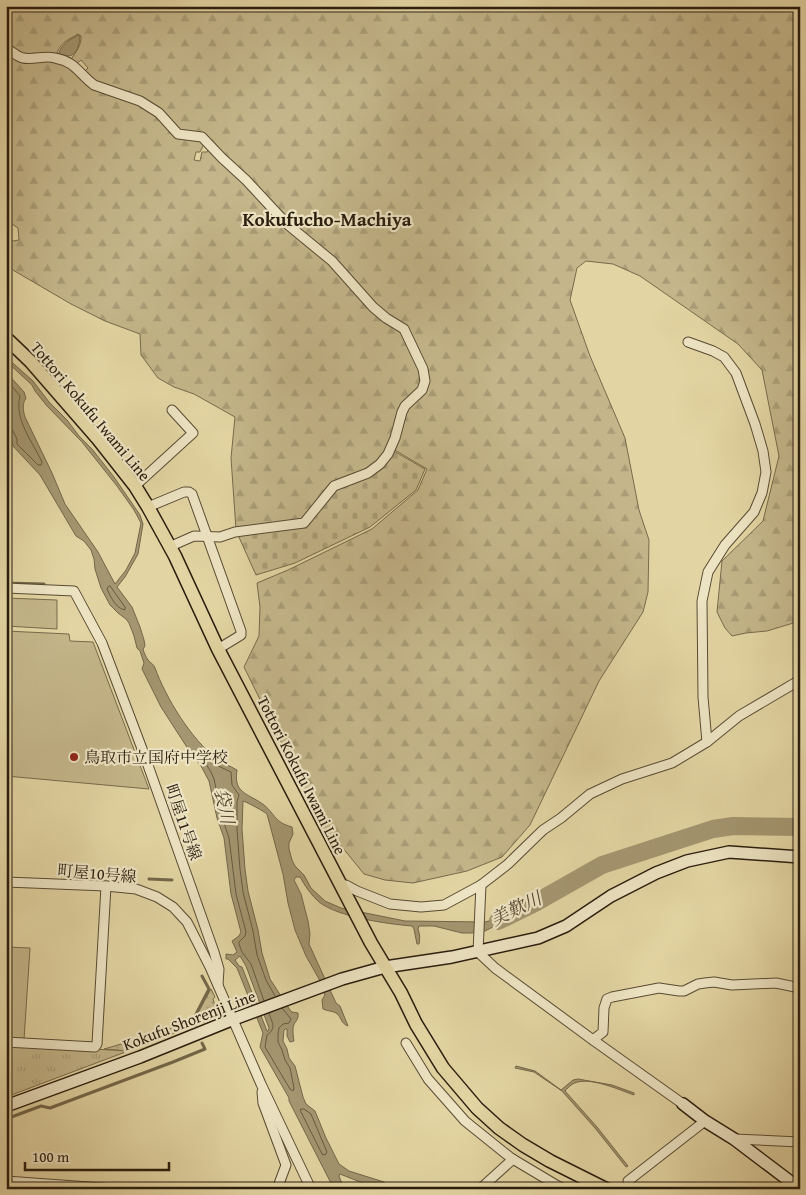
<svg xmlns="http://www.w3.org/2000/svg" width="806" height="1195" font-family="'Gentium Book Plus','Noto Serif JP',serif">
<style>
.grass{fill:url(#grass-dots);stroke:#776a4c}
.forest{fill:url(#forest-firs);stroke:#776a4c}
.cemetery{fill:url(#cemetery-stones);stroke:#776a4c}
.park{fill:url(#park-tufts);stroke:#776a4c}
.pitch{fill:#c4b68a;stroke:#776a4c}
.water{fill:#a49670;stroke:#736649;fill-rule:evenodd}
.lines{fill:none;stroke-linecap:round;stroke-linejoin:round}
.shore{stroke:#675a3f;stroke-width:1}
.stream{stroke:#736649;stroke-width:3}
.river{stroke:#a49670;stroke-width:18}
.street-tunnel{stroke:#beb085;stroke-width:9;stroke-dasharray:9 4.5;stroke-linecap:butt}
.street-casing{stroke:#584b33;stroke-width:11}
.secondary-casing{stroke:#2a1d0e;stroke-width:14}
.primary-casing{stroke:#2a1d0e;stroke-width:15}
.street{stroke:#ede4c3;stroke-width:9}
.secondary{stroke:#ede4c3;stroke-width:11}
.primary{stroke:#e3d5a3;stroke-width:12}
.poi-dot{fill:#8f2418;stroke:#ede4c3;stroke-width:2}
.labels{text-anchor:middle;stroke-width:4.5;stroke-linejoin:round;paint-order:stroke}
.street-label{font-size:16px;fill:#2a1d0e;stroke:#ede4c3}
.poi-label{font-size:16px;fill:#2a1d0e;stroke:#ede4c3;text-anchor:start}
.water-label{font-size:18px;font-style:italic;fill:#554730;stroke:#ede4c3}
.quarter-label{font-size:19px;font-weight:bold;fill:#2a1d0e;stroke:#ede4c3}
</style>
<defs>
<pattern id="grass-dots" width="8" height="8" patternUnits="userSpaceOnUse" patternTransform="scale(1.25)"><rect width="8" height="8" fill="#c4b68a"/><path d="M2 2h.1M6 6h.1" fill="none" stroke="#a99c76" stroke-width="1.8" stroke-linecap="round"/></pattern>
<pattern id="forest-firs" width="22" height="20" patternUnits="userSpaceOnUse" patternTransform="scale(1.25)"><rect width="22" height="20" fill="#c4b68a"/><path d="M5 1l3.5 6h-7zM16 11l3.5 6h-7z" fill="#a99c76"/></pattern>
<pattern id="cemetery-stones" width="16" height="16" patternUnits="userSpaceOnUse" patternTransform="scale(1.25)"><rect width="16" height="16" fill="#c4b68a"/><path d="M2 7V4a2 2 0 0 1 4 0v3zM10 15v-3a2 2 0 0 1 4 0v3z" fill="#a99c76"/></pattern>
<pattern id="park-tufts" width="24" height="20" patternUnits="userSpaceOnUse" patternTransform="scale(1.25)"><rect width="24" height="20" fill="#c4b68a"/><path d="M3 7l-1-3M5 7V3M7 7l1-3M15 17l-1-3M17 17v-4M19 17l1-3" fill="none" stroke="#a99c76"/></pattern>
</defs>
<rect width="100%" height="100%" fill="#e3d5a3"/>
<filter id="stains"><feTurbulence type="fractalNoise" baseFrequency=".004" numOctaves="4"/><feColorMatrix values="0 0 0 0 .2 0 0 0 0 .09 0 0 0 0 .02 0 0 0 .5 -.17"/></filter>
<radialGradient id="worn" r=".72"><stop offset=".6" stop-color="#630" stop-opacity="0"/><stop offset="1" stop-color="#630" stop-opacity=".3"/></radialGradient>
<path class="grass" d="M211,989L215,997L213,999C216,1007 215,1014 208,1020L128,1051L104,1049L146,1037L194,1020Z"/>
<g class="forest">
<path d="M6,6H800V621L767,631L746,633L732,636L725,628L717,612L722,561L763,521L779,456L762,370L738,344L640,276L613,264L586,261L577,268L570,300L590,356L625,438L639,510L649,540L648,592L643,612L599,681L530,825L502,857L467,871L413,883L385,880L364,874L338,842L324,829L244,667L259,636L260,607L257,583L288,570L372,529L418,490L427,469L393,449L406,408L423,390L413,341L289,223L211,143L183,133L159,112L101,86L83,73L88,68L81,60L76,64L70,61C75,53 82,45 81,36L78,34C68,40 61,42 57,53L59,55L71,58L69,61L25,57L6,47Z"/>
<path d="M6,53L59,60L86,81L147,108L176,135L205,142L200,152H196L194,160L200,161L202,152H207L209,147L401,329L416,358L422,385L417,392L386,452L376,464L302,521L236,529L231,458L235,417L194,394L174,387L158,378L141,355L140,334L105,321L71,304L6,266V236L13,241L19,240L18,228L6,220Z"/>
</g>
<path class="cemetery" d="M392,450L425,469L416,490L370,527L295,563L256,575L238,535L306,527L332,491L348,484Z"/>
<path class="park" d="M6,1044L128,1051L6,1097Z"/>
<g class="pitch">
<path d="M6,598L57,600V629L6,626Z"/>
<path d="M6,631L69,634L70,641L93,642L149,789L6,776Z"/>
<path d="M6,947L30,948L24,1040L6,1039Z"/>
</g>
<g class="water">
<path d="M78,35L80,36C80,41 78,52 72,55C69,57 63,55 60,54L59,53C62,43 70,40 78,35Z"/>
<path d="M6,357L33,381L49,402L67,420L79,436L92,449L114,477L140,515L143,524L138,554L125,577L117,587L132,607L140,627L144,640L145,646L143,649C144,653 146,657 148,660C150,663 154,664 155,668C166,698 191,739 216,758C222,763 230,766 237,770C236,777 236,784 240,789C246,796 257,799 264,805C276,815 274,822 292,827L293,834L289,843V849L292,860L295,866L304,875L311,888L325,901L341,908L405,921L485,922L492,920L517,908L520,913L485,931L472,933H462L434,926H419L418,929C420,935 420,939 419,944H417L414,929L412,926C387,924 338,917 319,902C311,895 305,886 300,877H296L294,880L301,894L308,921L310,934L309,944L336,1003L340,1006L348,1026C340,1023 342,1017 336,1013C333,1011 327,1011 323,1009L322,1000L325,995L319,979L306,956L295,930L288,903L283,874L267,814C265,812 247,802 243,801L242,829L245,869L248,891L258,930L262,953L270,979L290,1010L292,1012L298,1013C299,1021 294,1021 293,1028C293,1032 293,1037 294,1041L290,1042L287,1036V1029H285L284,1030L283,1041L287,1049L289,1058L295,1066L303,1097L306,1104L315,1111L326,1138L339,1164L349,1171L384,1182L389,1189H378L340,1174L339,1176L344,1189H334L289,1101V1098L260,1047L263,1033L237,968L228,959H226V954L233,955L237,952L232,941L239,936L241,932L231,894L224,838L217,818L209,781L201,766L190,752L161,707L142,669L144,663L140,651L137,648L134,636L129,623L126,619L118,613L110,605L101,588L95,569L94,559L91,550L84,541L76,536L40,475L13,446L12,440L6,427V372L24,392L26,398C22,404 23,410 25,417L52,473L65,504L98,552L115,584L126,570L135,553L141,523L134,510L117,486L82,442L47,406L35,391L32,385L6,361ZM240,956L246,966L269,1028L268,1031H267L242,967L239,966L235,960Z"/>
<path d="M516,1066L535,1071L561,1090L573,1080L578,1079L612,1085L634,1093V1095C620,1090 593,1078 578,1082C573,1083 569,1086 565,1091L597,1127L628,1166L626,1167L595,1128L562,1091L534,1072L515,1068Z"/>
</g>
<g class="lines">
<g class="shore">
<path d="M6,379L20,396C14,419 32,441 42,462L41,465H38L17,444V439L12,429L10,428L6,427"/>
<path d="M110,586L125,607V610C115,608 111,597 107,589L108,587Z"/>
<path d="M264,1001L251,964L242,952L239,944V942L245,936L246,932L236,894L229,838L222,817L214,779L211,772L203,759L205,756L207,757L214,764L231,772L232,785L239,795L237,802V829L240,869L243,892L253,931L257,955L266,980L275,996"/>
<path d="M269,1013C272,1023 277,1028 267,1035L265,1047L290,1089L293,1091L294,1088L290,1068L285,1060L282,1050L278,1042V1034L279,1028L283,1024L289,1023L291,1019L282,1008"/>
<path d="M301,1109H304L311,1114L327,1152L325,1155L322,1154L301,1112Z"/>
</g>
<g class="stream">
<path d="M6,583L44,584"/>
<path d="M123,878H132"/>
<path d="M149,879L172,880"/>
<path d="M195,1025L192,1019L194,1018L209,989L202,976"/>
<path d="M6,1119L41,1106L50,1108L173,1062L205,1049L202,1043"/>
<path d="M6,1186L49,1189"/>
<path d="M271,1189L272,1188"/>
</g>
<path class="river" d="M498,921L535,903L602,865L713,829L733,826L800,827"/>
<path class="street-tunnel" d="M625,1189L628,1181"/>
<g class="street-casing">
<g id="street">
<path d="M9,50C14,53 18,57 23,58C34,60 45,55 55,58C76,62 79,74 94,85L140,101L159,113L178,134L202,137L222,158L246,180L287,224L332,261L373,307L386,318L404,329L423,369L425,381L422,390L405,406L402,412L395,438L388,454L380,464L368,473L334,486L304,523L235,532L220,537L194,536L169,547"/>
<path d="M688,342L713,351L724,357L736,373L755,424L763,451L766,472L762,493L754,512L725,545L708,572L702,601L703,697L707,742"/>
<path d="M135,486L193,433L172,410"/>
<path d="M148,507L184,492H189L192,494L241,631V635L218,649"/>
<path d="M6,588L74,591L102,643L144,754L214,952L219,969L218,985"/>
<path d="M6,882L106,886L136,889L157,897L173,907L187,922L210,967L261,1084L311,1189"/>
<path d="M341,885H346L357,891L390,904L421,907L444,905L481,885L508,864L543,830L561,818L590,794L622,779L672,763L707,742L739,716L800,680"/>
<path d="M481,885L478,952L495,968L593,1040L683,1104"/>
<path d="M593,1040L603,1032L604,1008L607,999L612,997L659,988L679,991H684L698,984L705,983L714,982L732,985L776,983L800,988"/>
<path d="M6,1042L95,1047L97,1044L106,886"/>
<path d="M406,1043L428,1079L465,1121L511,1158L563,1189"/>
<path d="M262,1092L263,1103L286,1165L277,1189"/>
<path d="M734,1139L800,1142"/>
<path d="M6,1181L117,1189"/>
<path d="M628,1181L705,1121"/>
<path d="M480,1189L513,1159"/>
</g>
</g>
<g class="secondary-casing">
<g id="secondary">
<path d="M683,1104L705,1121L734,1139L800,1189"/>
<path d="M6,1106L140,1057L234,1019L342,979L385,967L452,957L538,938L566,926L611,896L656,873L687,861L729,852L800,857"/>
</g>
</g>
<g class="primary-casing">
<path id="primary" d="M6,338L31,362L98,439L135,486L148,507L175,556L218,649L371,943L401,993L416,1024L443,1068L477,1108L499,1128L523,1145L550,1161L606,1189"/>
</g>
<use href="#street" class="street"/>
<use href="#secondary" class="secondary"/>
<use href="#primary" class="primary"/>
</g>
<circle class="poi-dot" cx="74" cy="757" r="5"/>
<g class="labels">
<g class="street-label">
<text transform="translate(91 411) rotate(50)" y="6">Tottori Kokufu Iwami Line</text>
<text transform="translate(302 775) rotate(63)" y="6">Tottori Kokufu Iwami Line</text>
<text transform="translate(184 822) rotate(71)" y="6">町屋11号線</text>
<text transform="translate(97 873) rotate(5)" y="6">町屋10号線</text>
<text transform="translate(189 1020) rotate(-21)" y="6">Kokufu Shorenji Line</text>
</g>
<g class="poi-label">
<text x="84" y="763">鳥取市立国府中学校</text>
</g>
<g class="water-label">
<text transform="translate(224 806) rotate(78)" y="6">袋川</text>
<text transform="translate(516 909) rotate(-26)" y="6">美歎川</text>
</g>
<g class="quarter-label">
<text x="327" y="226">Kokufucho-Machiya</text>
</g>
</g>
<rect width="806" height="1195" fill="none" stroke="#e3d5a3" stroke-width="25"/>
<rect x="8" y="8" width="791" height="1180" fill="none" stroke="#2a1d0e" stroke-width="2.5"/>
<rect x="12" y="12" width="781" height="1170" fill="none" stroke="#2a1d0e"/>
<path d="M25 1162v8h144v-8" fill="none" stroke="#2a1d0e" stroke-width="2.5"/>
<text x="32" y="1162" font-size="15" fill="#2a1d0e" stroke="#ede4c3" stroke-width="4" paint-order="stroke">100 m</text>
<rect width="100%" height="100%" filter="url(#stains)"/>
<rect width="100%" height="100%" fill="url(#worn)"/>
</svg>
